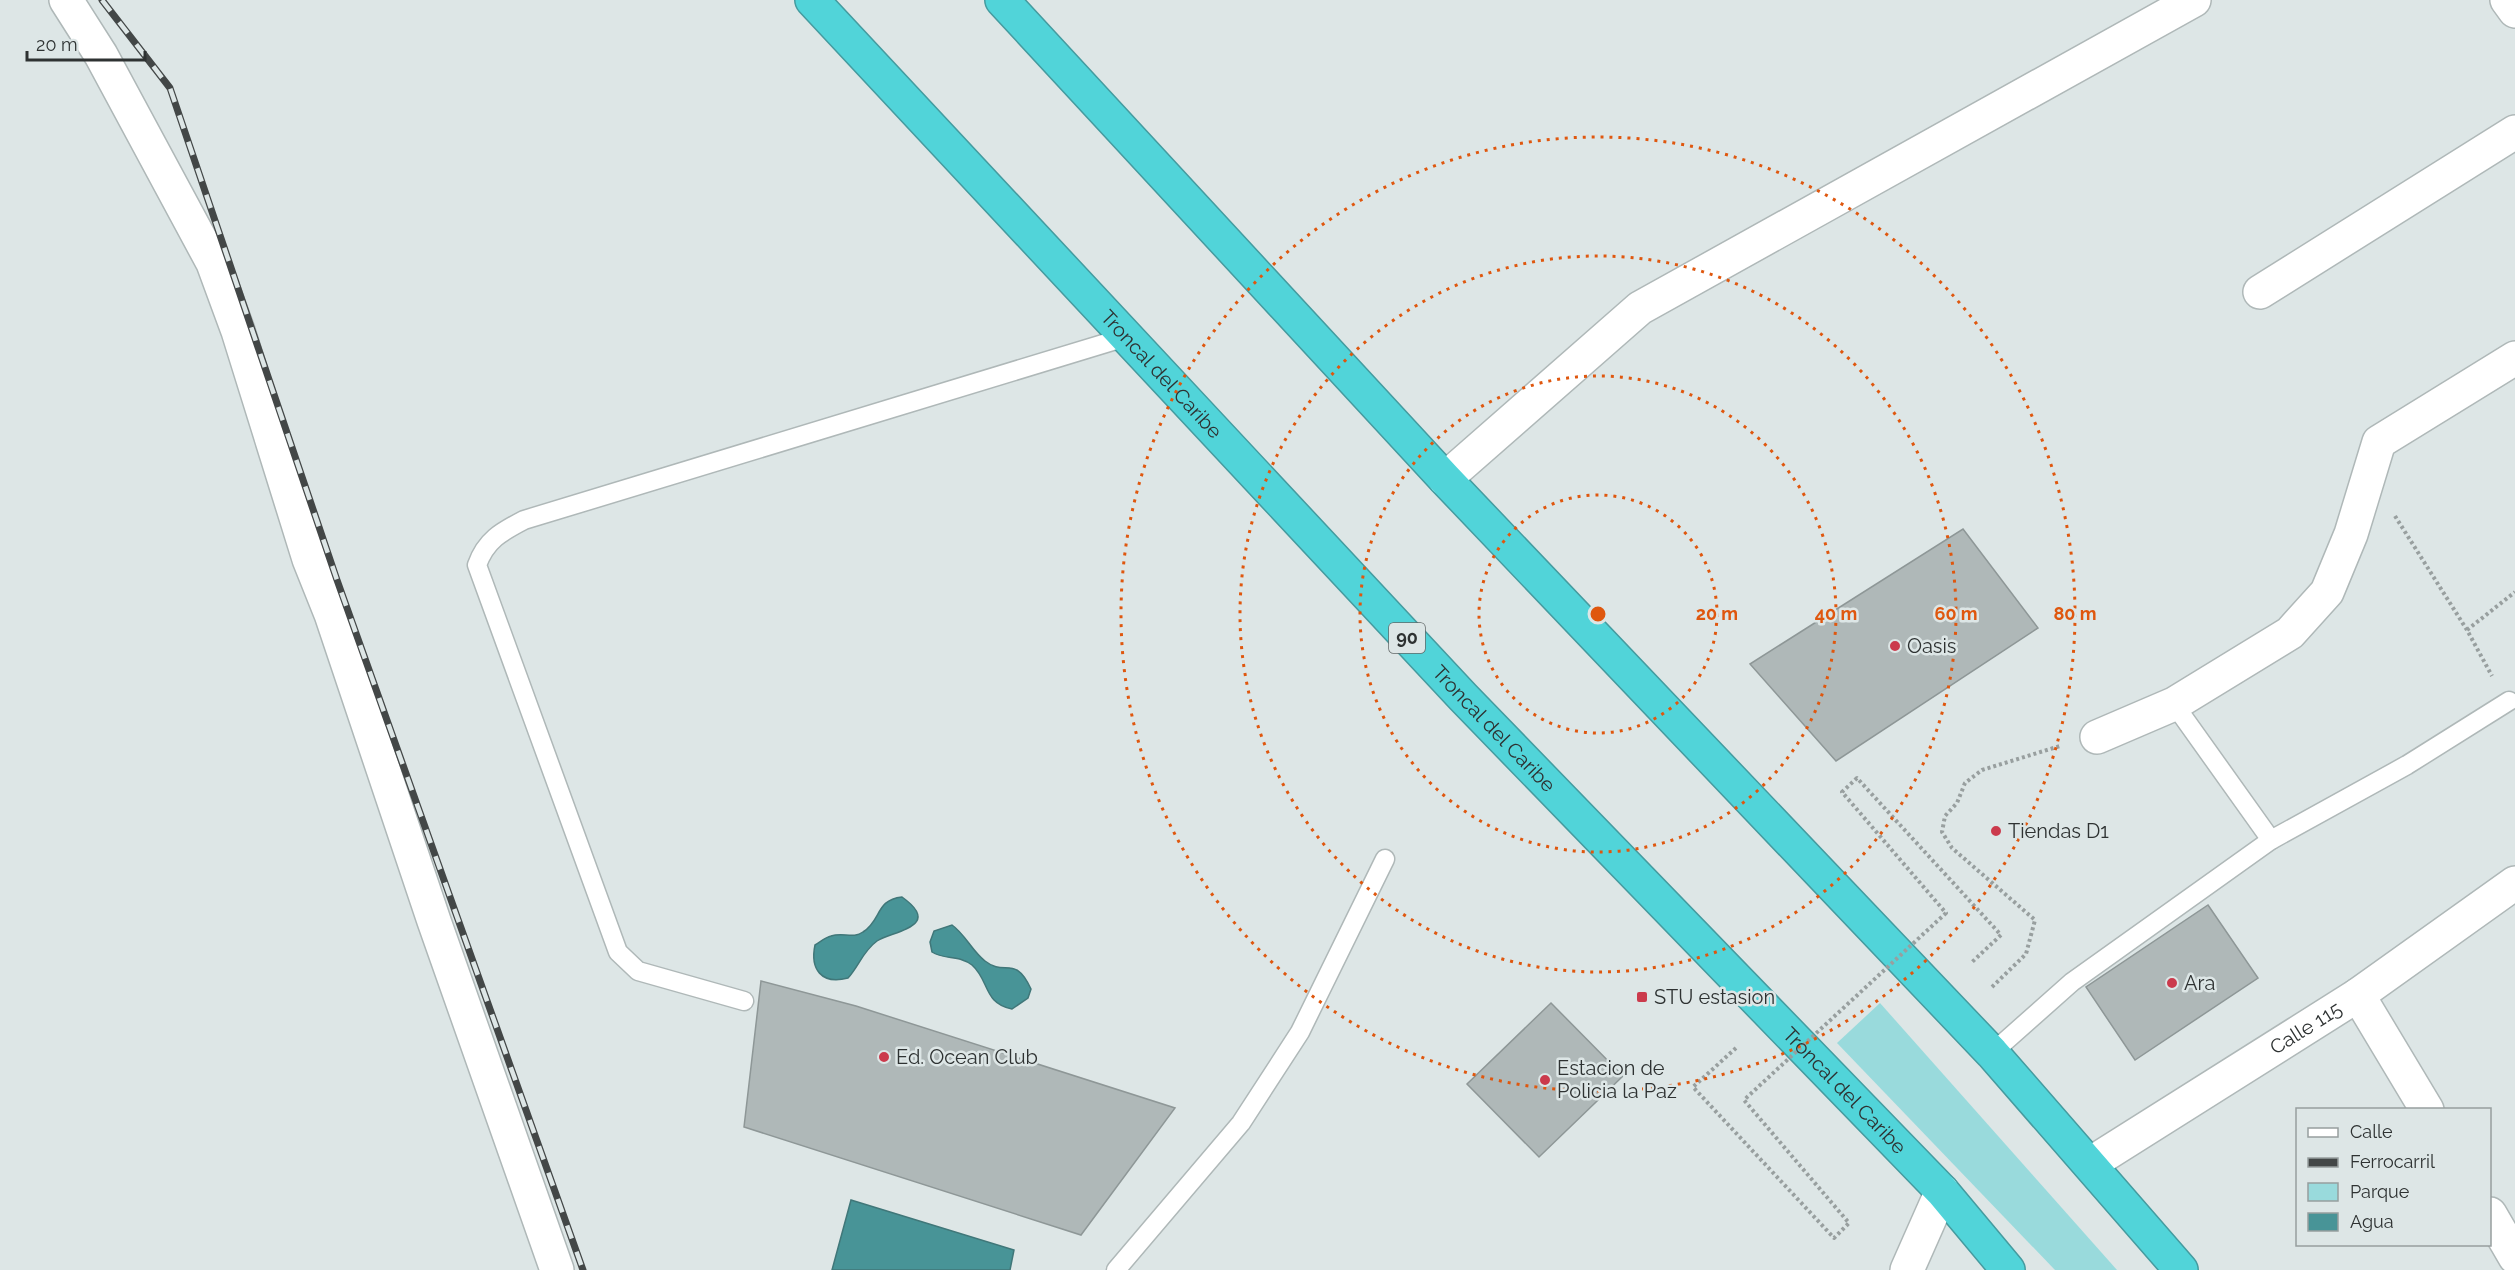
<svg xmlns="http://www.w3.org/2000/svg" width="2515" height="1270" font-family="Raleway,sans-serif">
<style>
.green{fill:#99dadc}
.water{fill:#489497;stroke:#407779;stroke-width:1.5}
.building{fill:#afb8b8;stroke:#8e9797;stroke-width:1.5}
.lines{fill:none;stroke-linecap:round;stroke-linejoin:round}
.lane-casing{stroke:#afb8b8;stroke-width:21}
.street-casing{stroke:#afb8b8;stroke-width:36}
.highway-casing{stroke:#459b9f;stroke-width:36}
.path{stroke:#989f9f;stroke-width:4;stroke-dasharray:3 3;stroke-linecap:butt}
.lane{stroke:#fff;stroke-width:18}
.street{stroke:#fff;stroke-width:33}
.highway{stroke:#51d4d9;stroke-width:33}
.rail-casing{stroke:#434747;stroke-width:7}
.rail{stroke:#dde6e6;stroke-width:4.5;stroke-dasharray:14;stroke-linecap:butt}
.path-bridge{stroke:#989f9f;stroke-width:4;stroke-dasharray:3 3;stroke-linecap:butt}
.ring{fill:none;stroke:#df570e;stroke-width:3;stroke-dasharray:3 6}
.poi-dot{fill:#cb3a4c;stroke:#dde6e6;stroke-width:2}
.labels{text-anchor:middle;stroke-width:5;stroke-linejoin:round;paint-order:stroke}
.shield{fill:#dde6e6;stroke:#626868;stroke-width:1.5}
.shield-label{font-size:18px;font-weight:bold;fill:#2e3232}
.street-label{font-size:20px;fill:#2e3232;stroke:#dde6e6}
.poi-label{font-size:20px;fill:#2e3232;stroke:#dde6e6;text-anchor:start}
.centre{fill:#df570e;stroke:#dde6e6;stroke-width:3}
.ring-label{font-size:18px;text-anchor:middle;font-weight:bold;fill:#df570e;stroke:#dde6e6;stroke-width:5;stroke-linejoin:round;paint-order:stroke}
</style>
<rect width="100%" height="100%" fill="#dde6e6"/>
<path class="green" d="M1880,1003L2117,1270H2055L1837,1043Z"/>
<g class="water">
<path d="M902,897C944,927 892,931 877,941C863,951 859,966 848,978C821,985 810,969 815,945C820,942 826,937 831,936C843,932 853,939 863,932C882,920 875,900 902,897Z"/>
<path d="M952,925C965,934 972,951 985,961C1005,977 1015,954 1031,989L1028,998L1012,1009C983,1003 990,981 972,965C960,955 944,960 932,952L930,942L934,931Z"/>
<path d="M851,1200L1014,1250L1010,1270H832Z"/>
</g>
<g class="building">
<path d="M1963,529L2038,628L1836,761L1750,664Z"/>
<path d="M2208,905L2258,978L2135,1060L2086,987Z"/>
<path d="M761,981L856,1006L1175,1108L1081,1235L744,1127Z"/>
<path d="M1551,1003L1623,1076L1539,1157L1467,1084Z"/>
</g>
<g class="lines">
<g class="lane-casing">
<g id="lane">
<path d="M2174,704L2271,840"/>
<path d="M744,1001L638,971L618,952L477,565C486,540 501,532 524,520L1126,337"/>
<path d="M1992,1053L2072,982L2271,840L2407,765L2509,701"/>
<path d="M1116,1270L1241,1123L1300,1032L1385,859"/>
</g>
</g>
<g class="street-casing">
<g id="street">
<path d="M66,0L101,55L213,263L238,331L309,559L331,614L434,921L557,1270"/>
<path d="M2507,0L2515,11"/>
<path d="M2260,292L2515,132"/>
<path d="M1445,479L1640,308L2194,0"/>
<path d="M2097,737L2174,704L2290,633L2327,592L2351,534L2379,442L2515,358"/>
<path d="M2358,995L2427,1110"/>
<path id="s1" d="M2090,1164L2358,995L2515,883"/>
<path d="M2490,1214L2515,1257"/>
<path d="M1907,1270L1942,1191"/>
</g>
</g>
<g class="highway-casing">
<g id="highway">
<path id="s2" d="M812,0L1463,697L1942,1191L2008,1270"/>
<path d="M1002,0L1445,479L1992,1053L2181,1270"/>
</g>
</g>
<g class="path">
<path d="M2395,516L2467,630L2492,676"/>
<path d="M2467,630L2515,592"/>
<path d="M1992,987L2026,954L2035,920L1952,848L1942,832L1945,816L1957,803L1965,783L1982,770L2060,746"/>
</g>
<use href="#lane" class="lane"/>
<use href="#street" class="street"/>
<use href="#highway" class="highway"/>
<g class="rail-casing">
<path id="rail" d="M102,0L170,88L337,580L583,1270"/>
</g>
<use href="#rail" class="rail"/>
<path class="path-bridge" d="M1736,1048L1693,1087L1834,1238L1849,1223L1744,1100L1946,913L1842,792L1857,778L2001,935L1971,963"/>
</g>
<g class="ring">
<circle cx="1598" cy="614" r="119"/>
<circle cx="1598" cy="614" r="238"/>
<circle cx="1598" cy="614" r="358"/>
<circle cx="1598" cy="614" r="477"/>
</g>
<g class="poi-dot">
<circle cx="1895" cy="646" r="6"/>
<circle cx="1996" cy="831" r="6"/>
<circle cx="2172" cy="983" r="6"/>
<rect x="1636" y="991" width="12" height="12" rx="3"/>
<circle cx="884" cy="1057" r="6"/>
<circle cx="1545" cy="1080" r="6"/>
</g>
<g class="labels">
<rect class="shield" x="1389" y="623" width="36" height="30" rx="4.5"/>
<g class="shield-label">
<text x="1407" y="644">90</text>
</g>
<g class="street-label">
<text dy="7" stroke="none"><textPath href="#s2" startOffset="512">Troncal del Caribe</textPath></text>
<text dy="7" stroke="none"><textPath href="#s2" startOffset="998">Troncal del Caribe</textPath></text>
<text dy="7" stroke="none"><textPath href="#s1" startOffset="255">Calle 115</textPath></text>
<text dy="7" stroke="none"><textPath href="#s2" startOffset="1502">Troncal del Caribe</textPath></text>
</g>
<g class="poi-label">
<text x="1907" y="653">Oasis</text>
<text x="2008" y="838">Tiendas D1</text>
<text x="2184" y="990">Ara</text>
<text x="1654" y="1004">STU estasion</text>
<text x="896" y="1064">Ed. Ocean Club</text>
<text x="1557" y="1075">Estacion de<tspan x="1557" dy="23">Policia la Paz</tspan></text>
</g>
</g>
<circle cx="1598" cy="614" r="9" class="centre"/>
<g class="ring-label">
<text x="1717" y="620">20 m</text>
<text x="1836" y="620">40 m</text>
<text x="1956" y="620">60 m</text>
<text x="2075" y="620">80 m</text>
</g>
<rect x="2296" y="1108" width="195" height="138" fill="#dde6e6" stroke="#979e9e" stroke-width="1.5"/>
<rect x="2308" y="1128" width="30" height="9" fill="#ffffff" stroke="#979e9e" stroke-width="1.5"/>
<text x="2350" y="1138" font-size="18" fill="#2e3232">Calle</text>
<rect x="2308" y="1158" width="30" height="9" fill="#434747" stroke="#979e9e" stroke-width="1.5"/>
<text x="2350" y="1168" font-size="18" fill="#2e3232">Ferrocarril</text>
<rect x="2308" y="1183" width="30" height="18" fill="#99dadc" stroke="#979e9e" stroke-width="1.5"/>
<text x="2350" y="1198" font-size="18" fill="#2e3232">Parque</text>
<rect x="2308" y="1213" width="30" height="18" fill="#489497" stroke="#979e9e" stroke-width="1.5"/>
<text x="2350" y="1228" font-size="18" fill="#2e3232">Agua</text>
<path d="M27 51v9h118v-9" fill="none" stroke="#2e3232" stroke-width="3"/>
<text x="36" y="51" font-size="18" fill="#2e3232" stroke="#dde6e6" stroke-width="4.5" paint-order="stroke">20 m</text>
</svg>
